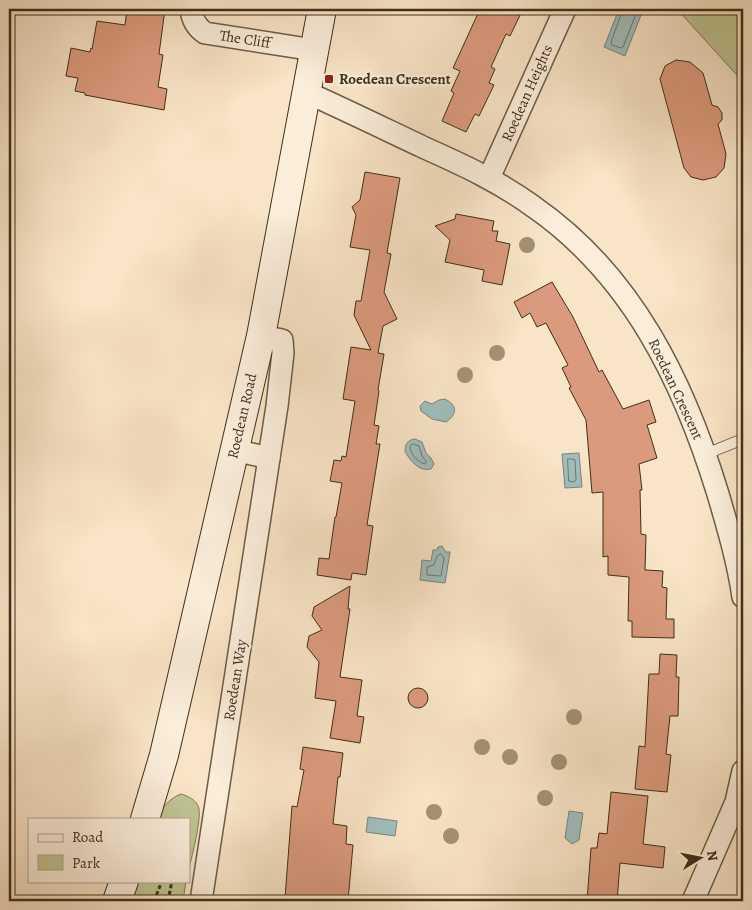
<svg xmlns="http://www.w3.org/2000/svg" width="752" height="910" font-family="Alegreya,serif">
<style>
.green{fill:#bfc493;stroke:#807a57}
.water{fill:#a0bdbc;stroke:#7a847c}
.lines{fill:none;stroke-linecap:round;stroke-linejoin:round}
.shore{stroke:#70766c;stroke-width:1}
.building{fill:#db9a7d;stroke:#402f1b}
.service-casing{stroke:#6e5c46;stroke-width:12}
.minor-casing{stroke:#6e5c46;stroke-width:24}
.secondary-casing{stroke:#402f1b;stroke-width:30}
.path{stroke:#402f1b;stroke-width:3;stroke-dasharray:4 2.5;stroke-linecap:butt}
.service{stroke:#faedda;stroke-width:10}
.minor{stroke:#faedda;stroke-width:21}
.secondary{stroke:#faedda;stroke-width:28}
.tree{fill:#a19175}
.poi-dot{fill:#8f2418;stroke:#faedda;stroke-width:2}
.labels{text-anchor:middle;stroke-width:5;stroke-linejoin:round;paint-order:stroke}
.street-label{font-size:15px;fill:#402f1b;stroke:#faedda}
.poi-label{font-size:15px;font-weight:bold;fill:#402f1b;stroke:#faedda;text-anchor:start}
</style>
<rect width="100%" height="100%" fill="#f8e4c6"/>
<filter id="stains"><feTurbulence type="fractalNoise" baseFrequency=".004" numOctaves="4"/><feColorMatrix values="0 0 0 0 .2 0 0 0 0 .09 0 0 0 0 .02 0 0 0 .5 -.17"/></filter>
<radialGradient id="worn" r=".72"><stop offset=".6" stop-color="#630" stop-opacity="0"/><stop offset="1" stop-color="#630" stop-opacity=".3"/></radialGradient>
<g class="green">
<path d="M677,9H743V82Z"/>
<path d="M181,794C188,796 197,800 199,809C201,822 192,855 189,869V819H158C161,808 170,798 181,794Z"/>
<path d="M135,881H186L183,901H128Z"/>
</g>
<g class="water">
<path d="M619,9H640L643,10L625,56L604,47Z"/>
<path d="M445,399C457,405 458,414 446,422L432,419L421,411L420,406L425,401L432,404L439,400Z"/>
<path d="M415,439L422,442L426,453L431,458L434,464L431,469C419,472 411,461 405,452C405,445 407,440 415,439Z"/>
<path d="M579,453L582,487L565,488L562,454Z"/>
<path d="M442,546L446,552H450L445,583L420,580L422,560L431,561L433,550H437L438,547Z"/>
<path d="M569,811L583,813L579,840L572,844L565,838Z"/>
<path d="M368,817L397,821L395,836L366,832Z"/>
</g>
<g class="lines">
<g class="shore">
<path d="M623,9L611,42L612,45L621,48L623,47L638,9"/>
<path d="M413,444L419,446L422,456L426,461L425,464C419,463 410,454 410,447Z"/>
<path d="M568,459H572L575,460L576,480L574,482L569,481Z"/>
<path d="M441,554L444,558L441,576L427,575V567L434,565L437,556Z"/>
</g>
</g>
<g class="building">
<path d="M127,9H165L159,54L163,55L158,87L167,89L164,110L85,95V93L75,91L78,78L66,76L71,48L90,52L91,48L92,49L97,21L125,25Z"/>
<path d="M480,9H523L510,36L506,34L491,67L495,69L489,83L494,85L479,116L475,114L466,132L442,121L454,93L451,91L460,71L453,68Z"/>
<path d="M676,60L690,62L703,73L712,105L718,107L722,113V120L718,124L726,154L724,168L716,177L703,180L691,177L684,168L660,79L665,66Z"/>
<path d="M365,172L400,178L387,253L391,254L384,292L397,319L383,326L378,353L384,354L378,390L379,391L374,425L379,426L376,444H380L367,525L373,526L366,575L352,573L351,580L317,575L319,558L329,559L335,517H336L342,483L330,481L334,460L341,461L342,456L346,457L355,401L343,399L351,347L371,350L354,315L356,301H361L370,250L350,247L356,215L352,207L360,200Z"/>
<path d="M456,214L494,221L492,231H498L496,241L510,244L502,285L482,281L484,270L445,262L450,240L435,226L455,219Z"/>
<path d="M552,282L573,317L599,372L602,370L623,409L649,400L656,422L647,425L657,458L639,464L642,490H640L641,534L646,535L645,570L663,571L662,587L667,588L666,619H674V638L632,637V621H628L629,577L608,575V556L603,557V492L592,493L586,420L569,388L571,387L562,368L568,365L546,323L537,327L530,313L522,318L514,302Z"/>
<path d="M350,586L348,609H350L340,677L362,680L357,716L364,717L360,743L330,738L336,701L315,698L319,662L307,647L309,636L322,630L312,616L314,607Z"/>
<path d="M660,654L677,655L676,677H679L678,716H670L666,754L671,755L667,792L635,789L639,746L645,747L649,674H659Z"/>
<circle cx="418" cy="698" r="10"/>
<path d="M303,747L343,753L340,777H338L333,824L347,826L346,844L353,845L348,901H323L285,898L292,806L297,807L304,770L300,769Z"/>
<path d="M611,792L648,796L643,844L665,847L663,868L620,863L617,901H587L591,848H597L599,833L607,834Z"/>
</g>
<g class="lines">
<g class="service-casing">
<path id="service" d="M706,454L743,439"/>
</g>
<g class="minor-casing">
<g id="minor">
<path d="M191,9C192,19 196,27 205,33L314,50"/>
<path d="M305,94L319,98C354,114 389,131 425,148C463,165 500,182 534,207C633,276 684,383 718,494C728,528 738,562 743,597"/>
<path d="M489,178L565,9"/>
<path d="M234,450L269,458"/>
<path d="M201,901L277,406L283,353L282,340L261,336"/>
<path d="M693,901L736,802L743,771"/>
</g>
</g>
<g class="secondary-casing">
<g id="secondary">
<path d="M145,819L164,755L261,336L322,9"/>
<path d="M117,901L124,881"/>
</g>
</g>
<g class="path">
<path d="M154,901L162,881"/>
<path d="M168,901L172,881"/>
</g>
<use href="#service" class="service"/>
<use href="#minor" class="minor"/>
<use href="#secondary" class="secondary"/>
</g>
<g class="tree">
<circle cx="527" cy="245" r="8"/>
<circle cx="497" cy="353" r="8"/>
<circle cx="465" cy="375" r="8"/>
<circle cx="574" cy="717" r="8"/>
<circle cx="482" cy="747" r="8"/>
<circle cx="510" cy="757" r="8"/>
<circle cx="559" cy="762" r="8"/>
<circle cx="545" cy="798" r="8"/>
<circle cx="434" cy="812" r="8"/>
<circle cx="451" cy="836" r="8"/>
</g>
<rect class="poi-dot" x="324" y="74" width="10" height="10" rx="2.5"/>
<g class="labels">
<g class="street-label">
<text transform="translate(245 39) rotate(9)" y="5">The Cliff</text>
<text transform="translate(527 93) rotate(-66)" y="5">Roedean Heights</text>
<text transform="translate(676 389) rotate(65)" y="5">Roedean Crescent</text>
<text transform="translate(242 416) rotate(-77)" y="5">Roedean Road</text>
<text transform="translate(235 680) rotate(-81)" y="5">Roedean Way</text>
</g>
<g class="poi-label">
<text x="339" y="84">Roedean Crescent</text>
</g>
</g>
<rect width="752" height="910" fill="none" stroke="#f8e4c6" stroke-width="30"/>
<rect x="10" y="10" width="732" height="890" fill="none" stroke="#402f1b" stroke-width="2.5"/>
<rect x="15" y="15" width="722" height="880" fill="none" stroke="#402f1b"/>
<rect x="28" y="818" width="162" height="65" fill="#faedda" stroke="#b0a18e"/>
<rect x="38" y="834" width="25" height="8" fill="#faedda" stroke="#b0a18e"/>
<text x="72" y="842" font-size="15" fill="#402f1b">Road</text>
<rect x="38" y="855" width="25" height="15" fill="#bfc493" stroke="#b0a18e"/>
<text x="72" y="868" font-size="15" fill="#402f1b">Park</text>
<g transform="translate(700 858) rotate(80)" stroke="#faedda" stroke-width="4" paint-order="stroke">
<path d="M0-4L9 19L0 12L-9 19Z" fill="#402f1b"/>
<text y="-8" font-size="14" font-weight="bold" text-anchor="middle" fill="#402f1b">N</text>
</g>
<rect width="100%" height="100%" filter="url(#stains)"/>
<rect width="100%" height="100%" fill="url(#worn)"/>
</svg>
